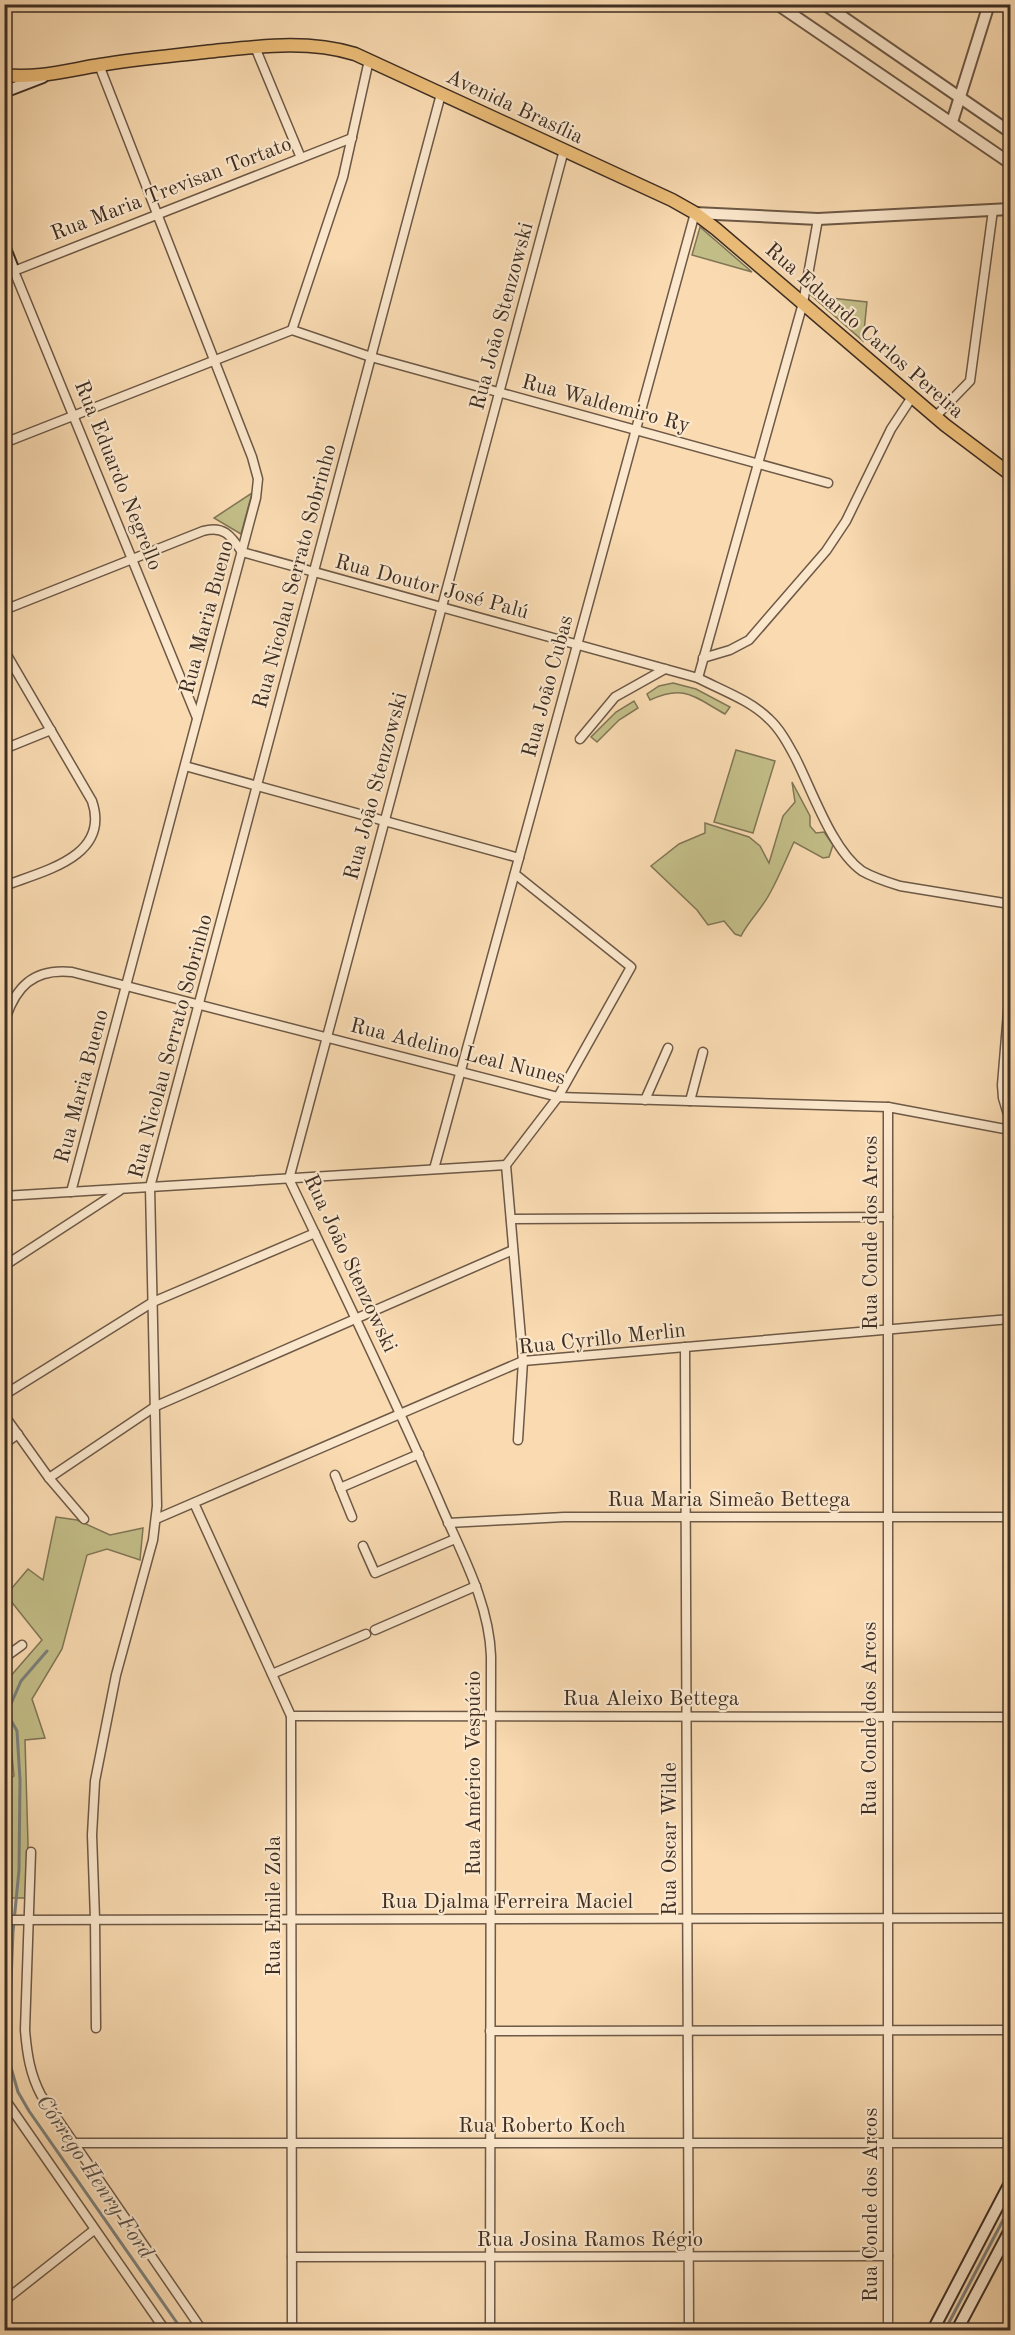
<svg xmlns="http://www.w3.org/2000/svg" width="1015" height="2335" font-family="'Old Standard TT',serif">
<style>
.green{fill:#c3be88;stroke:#807656;stroke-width:1.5}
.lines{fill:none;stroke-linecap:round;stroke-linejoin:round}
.stream{stroke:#7b807c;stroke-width:3}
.minor-casing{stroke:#6d5946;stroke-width:11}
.tertiary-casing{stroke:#6d5946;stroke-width:14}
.secondary-casing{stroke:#3e2e23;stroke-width:14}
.primary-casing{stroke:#3e2e23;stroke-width:15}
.minor{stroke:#fbe7cc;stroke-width:8}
.tertiary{stroke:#fbe7cc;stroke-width:10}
.secondary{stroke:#fbe7cc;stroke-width:10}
.primary{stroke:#ecbd78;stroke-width:12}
.labels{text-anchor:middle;stroke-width:4.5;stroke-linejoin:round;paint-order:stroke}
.street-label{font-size:21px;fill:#3e2e23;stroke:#fbe7cc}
.water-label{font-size:22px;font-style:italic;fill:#585048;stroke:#fbe7cc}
</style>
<rect width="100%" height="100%" fill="#f9dab1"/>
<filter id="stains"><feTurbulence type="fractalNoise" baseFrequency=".00333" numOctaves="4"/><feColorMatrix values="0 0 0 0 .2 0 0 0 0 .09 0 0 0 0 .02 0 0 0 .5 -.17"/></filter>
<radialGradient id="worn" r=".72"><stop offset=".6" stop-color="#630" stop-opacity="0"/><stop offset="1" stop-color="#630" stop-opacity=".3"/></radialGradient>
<g class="green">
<path d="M700,227L752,272L692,255Z"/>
<path d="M812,296L867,302L863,341Z"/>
<path d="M252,493L241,534L214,518Z"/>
<path d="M673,683L696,689L730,707L725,714C694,697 685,684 650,700L647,694L659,686Z"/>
<path d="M634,701L638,708L619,720L597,742L591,737L616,712Z"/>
<path d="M736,750L775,761L753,833L714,822Z"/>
<path d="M792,782L810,816V826L816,833L824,832L833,845L829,857L823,858L794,842C786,859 779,877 770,893C762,909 749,920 741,936L735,934L724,921L708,925L697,910L651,866L679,844L705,833V823L749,837L760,846L769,863L783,816L795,802Z"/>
<path d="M56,1517L77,1520L110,1535L143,1528L140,1560L107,1549L87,1555L62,1649L32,1699L45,1738L25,1740L28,1844L25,1898H9L10,1869L5,1862L4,1783L14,1776L10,1736L5,1721V1689L9,1678L42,1640L6,1595L28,1569L43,1580Z"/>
</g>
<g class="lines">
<g class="stream">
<path d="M47,1651L21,1681L7,1713L17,1731L20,1780L19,1870L13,1932L8,2057L18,2092L29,2111L182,2330"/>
<path d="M945,2330L1010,2207"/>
</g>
<g class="minor-casing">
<g id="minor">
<path d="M255,47L301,158"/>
<path d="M292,330L343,177L369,60"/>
<path d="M935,417L970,381L993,210"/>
<path d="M4,443L292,330L371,357L828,483"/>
<path d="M4,610L203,531C224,525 231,536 242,552L698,678C721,690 750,700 769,719C780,729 788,744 795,757C812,790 832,850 862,871C874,878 887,882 900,886L1010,904"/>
<path d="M4,650L92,801C111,857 43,871 4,886"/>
<path d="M703,658L730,650L749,640L826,551L846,521L891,429L912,397"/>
<path d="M698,678L803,303L818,219"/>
<path d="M197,718L14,271L352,138"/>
<path d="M580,739L615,697L665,669"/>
<path d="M4,749L51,730"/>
<path d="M185,766L519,858"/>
<path d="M515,874L631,967L558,1097L506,1165L523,1361L518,1440"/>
<path d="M1010,988L1002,1085L1003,1098L1010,1121"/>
<path d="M4,1023C15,987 33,968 72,972L558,1097L888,1107L1010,1130"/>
<path d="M645,1100L668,1048"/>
<path d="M690,1101L703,1052"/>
<path d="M434,1169L695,213"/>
<path d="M71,1192L256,498L258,479L252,457L99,65"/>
<path d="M4,1196L506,1165"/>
<path d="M511,1219L888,1217"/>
<path d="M4,1266L119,1191"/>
<path d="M685,1347L689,2330"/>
<path d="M4,1395L153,1302L315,1233"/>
<path d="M4,1415L49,1478L84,1519"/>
<path d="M4,1444L18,1434"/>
<path d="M335,1475L352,1517"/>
<path d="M49,1478L156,1406L513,1250"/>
<path d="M340,1488L419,1454"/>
<path d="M194,1503L291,1716L292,2330"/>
<path d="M156,1519L523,1361L1010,1319"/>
<path d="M448,1523L564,1517H1010"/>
<path d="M363,1546L375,1573L455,1539"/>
<path d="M375,1630L476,1586"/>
<path d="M4,1658L22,1645"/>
<path d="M272,1674L366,1634"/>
<path d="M291,1716L1010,1717"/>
<path d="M31,1852L25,2030C27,2054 30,2074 41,2095L202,2330"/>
<path d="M4,1920L1010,1918"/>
<path d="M96,2028L95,1919L92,1835L95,1781L116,1675L153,1540L157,1506L150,1187L441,94"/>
<path d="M490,2031L1010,2030"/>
<path d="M4,2098L165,2330"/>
<path d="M74,2143H1010"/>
<path d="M292,2257L888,2256"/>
<path d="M4,2301L94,2230"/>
<path d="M490,2330L491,1656C489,1601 460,1551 439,1501C392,1392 340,1286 289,1179L564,150"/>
<path d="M888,2330V1107"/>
</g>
</g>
<g class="tertiary-casing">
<g id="tertiary">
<path d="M777,4L1010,163"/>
<path d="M824,4L1010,132"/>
<path d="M952,122L989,4"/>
<path d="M695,213L818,219L1010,209"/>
</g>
</g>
<g class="secondary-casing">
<g id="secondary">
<path d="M4,92L43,77"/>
<path d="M4,246L14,271L4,275"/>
<path d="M933,2330L1010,2183"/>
<path d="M957,2330L1010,2230"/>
</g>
</g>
<g class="primary-casing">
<path id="primary" d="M4,75C37,79 68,70 100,65C135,59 170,56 205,52C256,47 305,39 355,54L672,200L695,213L716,229L945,425L1010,474"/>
</g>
<use href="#minor" class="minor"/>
<use href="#tertiary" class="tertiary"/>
<use href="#secondary" class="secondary"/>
<use href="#primary" class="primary"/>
</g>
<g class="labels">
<g class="street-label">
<text transform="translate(515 106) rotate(25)" y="7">Avenida Brasília</text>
<text transform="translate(171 188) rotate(-21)" y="7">Rua Maria Trevisan Tortato</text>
<text transform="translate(501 316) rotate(-75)" y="7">Rua João Stenzowski</text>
<text transform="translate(865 330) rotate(41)" y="7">Rua Eduardo Carlos Pereira</text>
<text transform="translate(606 403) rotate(15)" y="7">Rua Waldemiro Ry</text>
<text transform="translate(119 475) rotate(68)" y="7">Rua Eduardo Negrello</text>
<text transform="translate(294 576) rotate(-75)" y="7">Rua Nicolau Serrato Sobrinho</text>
<text transform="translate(432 586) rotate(15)" y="7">Rua Doutor José Palú</text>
<text transform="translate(206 617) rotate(-75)" y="7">Rua Maria Bueno</text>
<text transform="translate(547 686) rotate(-75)" y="7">Rua João Cubas</text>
<text transform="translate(375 786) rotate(-75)" y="7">Rua João Stenzowski</text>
<text transform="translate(170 1046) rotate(-75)" y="7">Rua Nicolau Serrato Sobrinho</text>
<text transform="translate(458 1051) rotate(14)" y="7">Rua Adelino Leal Nunes</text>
<text transform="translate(81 1086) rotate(-75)" y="7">Rua Maria Bueno</text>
<text transform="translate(870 1233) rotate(-90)" y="7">Rua Conde dos Arcos</text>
<text transform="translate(351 1263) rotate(65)" y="7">Rua João Stenzowski</text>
<text transform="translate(602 1338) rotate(-6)" y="7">Rua Cyrillo Merlin</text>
<text x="729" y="1506">Rua Maria Simeão Bettega</text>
<text x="651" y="1705">Rua Aleixo Bettega</text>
<text transform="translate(869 1719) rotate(-90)" y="7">Rua Conde dos Arcos</text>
<text transform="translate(473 1773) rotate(-90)" y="7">Rua Américo Vespúcio</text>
<text transform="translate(669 1839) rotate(-90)" y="7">Rua Oscar Wilde</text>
<text x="507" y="1908">Rua Djalma Ferreira Maciel</text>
<text transform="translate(273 1906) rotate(-90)" y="7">Rua Emile Zola</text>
<text x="542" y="2132">Rua Roberto Koch</text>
<text transform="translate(870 2205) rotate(-90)" y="7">Rua Conde dos Arcos</text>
<text x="590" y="2246">Rua Josina Ramos Régio</text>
</g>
<g class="water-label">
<text transform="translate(96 2176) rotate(56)" y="8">Córrego Henry Ford</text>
</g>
</g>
<rect width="1015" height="2335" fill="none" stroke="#f9dab1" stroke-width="24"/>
<rect x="6" y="6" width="1003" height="2323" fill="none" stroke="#3e2e23" stroke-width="3"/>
<rect x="12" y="12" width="991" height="2311" fill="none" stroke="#3e2e23" stroke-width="1.5"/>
<rect width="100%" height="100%" filter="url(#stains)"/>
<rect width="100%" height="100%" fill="url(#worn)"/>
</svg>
